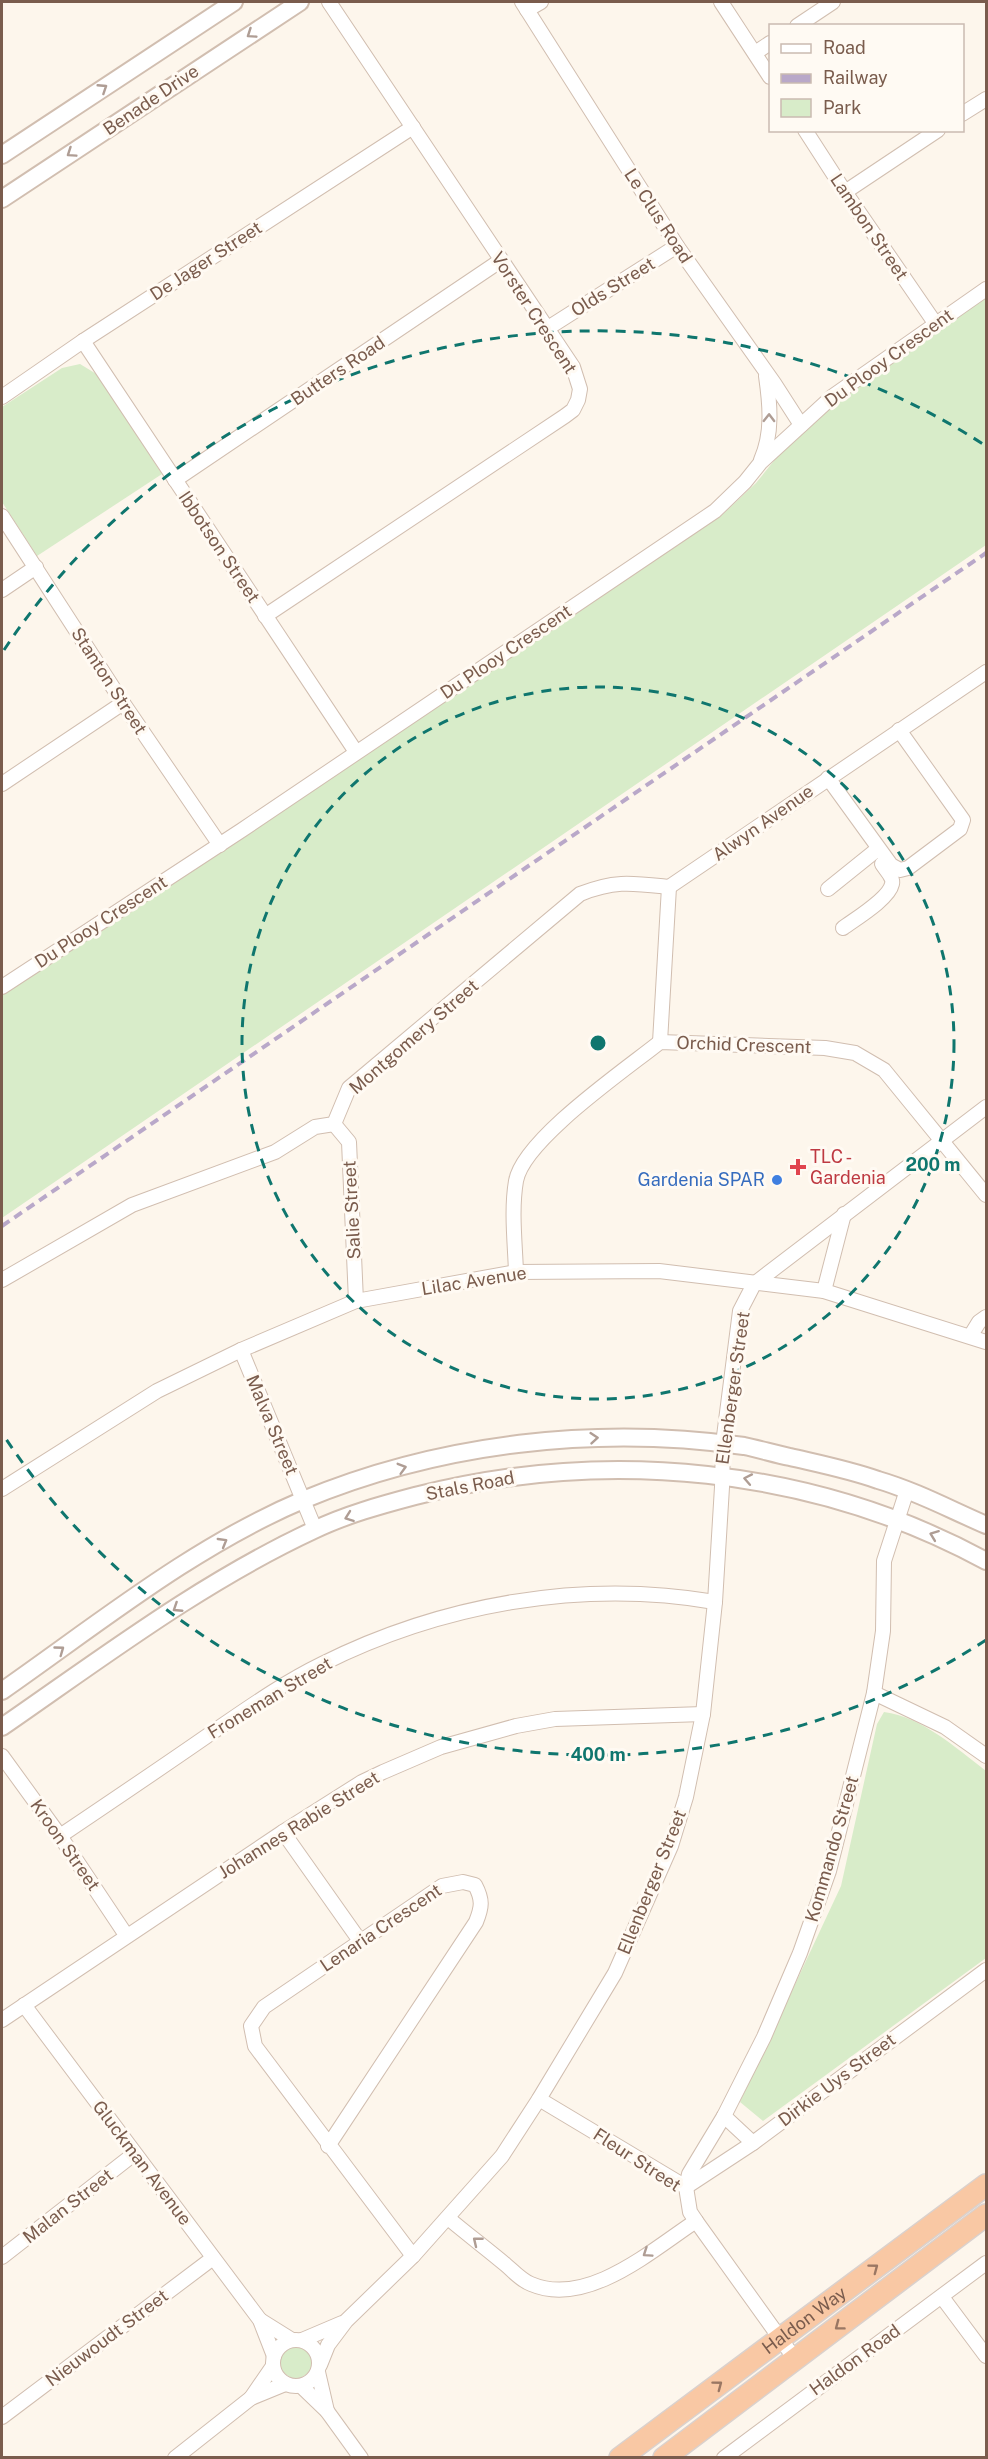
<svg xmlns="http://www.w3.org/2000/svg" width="988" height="2459" font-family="'Public Sans',sans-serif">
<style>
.green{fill:#d8ecc9}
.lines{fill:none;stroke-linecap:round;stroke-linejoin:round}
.minor-casing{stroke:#d1beb0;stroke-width:16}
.tertiary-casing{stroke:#d1beb0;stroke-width:20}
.trunk-casing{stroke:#dad1cd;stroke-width:24}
.minor{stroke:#fff;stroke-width:14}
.tertiary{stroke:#fff;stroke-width:16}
.trunk{stroke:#f9c8a4;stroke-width:21}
.rail{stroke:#b9a8c9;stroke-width:4;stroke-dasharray:9 6;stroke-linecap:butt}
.oneway{stroke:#af9d94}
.oneway2{stroke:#9a7763}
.ring{fill:none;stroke:#0f766e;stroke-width:3;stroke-dasharray:10 8}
.health-dot{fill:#e0444e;stroke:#fffaf3;stroke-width:2}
.shop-dot{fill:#3f7fe0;stroke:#fffaf3;stroke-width:2}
.labels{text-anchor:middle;stroke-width:6;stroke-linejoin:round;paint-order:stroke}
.street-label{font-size:18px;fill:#7a5c4d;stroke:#fffaf3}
.health-label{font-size:18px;fill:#be3a42;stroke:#fffaf3;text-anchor:start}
.shop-label{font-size:18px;fill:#366cbe;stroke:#fffaf3;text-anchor:end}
.centre{fill:#0f766e;stroke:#fffaf3;stroke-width:3}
.ring-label{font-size:18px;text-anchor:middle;font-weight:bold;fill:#0f766e;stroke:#fffaf3;stroke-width:6;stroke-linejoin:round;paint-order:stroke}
</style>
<rect width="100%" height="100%" fill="#fdf6ec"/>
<g class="green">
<path d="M986,297V545L2,1218V994L722,515L756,483L808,419Z"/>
<path d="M80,364L98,375L162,474L37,556L2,502V407L62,368Z"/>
<path d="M884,1712C922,1717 956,1748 986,1771V1958L763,2121L740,2102L841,1886L877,1724Z"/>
<circle cx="296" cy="2362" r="16"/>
</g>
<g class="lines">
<g class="minor-casing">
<g id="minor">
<path d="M522,2L677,246L774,383L801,425"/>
<path d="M721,2L770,77"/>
<path d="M527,10L541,2"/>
<path d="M797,26L833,2"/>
<path d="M755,53L770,43"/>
<path d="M962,114L986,99"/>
<path d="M805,130L845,192L935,323"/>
<path d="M845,192L938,130"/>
<path d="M548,328L677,246"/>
<path d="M83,341L356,752"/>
<path d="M2,397L83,341L413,127"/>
<path d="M761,460C773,433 770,404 766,376"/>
<path d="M175,480L500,261"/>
<path d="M2,516L123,703L220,845"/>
<path d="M2,590L36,567"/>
<path d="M265,616L565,416L573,410L578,400L580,389L573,367L329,2"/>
<path d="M828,778L891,865L900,870L908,868L960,829L963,820L899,730"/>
<path d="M2,784L123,703"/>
<path d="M669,887L986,672"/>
<path d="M828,889L874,852"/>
<path d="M843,928C855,919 889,899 892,884C894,878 885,869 882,864"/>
<path d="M2,987L242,830L715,511L745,482L761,462L833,396L986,289"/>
<path d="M660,1042L669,887"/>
<path d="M334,1124L349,1142L356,1301"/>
<path d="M516,1272C515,1243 511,1210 516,1181C523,1140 625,1070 660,1042L825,1048L855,1053L884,1070L986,1195"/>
<path d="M2,1280L132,1205L275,1152L315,1127L334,1124L349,1088L580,894C615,880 632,883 669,887"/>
<path d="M824,1291L844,1214"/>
<path d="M971,1335L979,1322L986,1317"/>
<path d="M241,1350L315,1529"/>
<path d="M2,1489L157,1391L241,1350L356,1301L516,1272L659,1271L824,1291L986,1342"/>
<path d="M874,1693L945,1727L986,1756"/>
<path d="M2,1756L60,1836L126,1935"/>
<path d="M283,1832L360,1941"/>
<path d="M60,1836C109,1803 158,1770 207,1736C244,1711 281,1684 322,1664C442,1604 582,1579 715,1602"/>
<path d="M24,2005L260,2320L274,2356"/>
<path d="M2,2020L283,1832L362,1782L383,1772L441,1747L516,1726L555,1719L703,1714"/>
<path d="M539,2099L686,2187"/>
<path d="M724,2116L753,2143"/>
<path d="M328,2146L476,1922C482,1907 483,1900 475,1885L463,1882L442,1886L264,2007L251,2026L255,2046L413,2256"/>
<path d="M686,2187L753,2143L986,1970"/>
<path d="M448,2218C467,2234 487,2249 506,2265C513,2271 522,2281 531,2284C587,2308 652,2250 696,2221"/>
<path d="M2,2257L134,2154"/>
<path d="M942,2297L986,2356"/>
<path d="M260,2320L292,2340"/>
<circle cx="296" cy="2363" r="23"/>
<path d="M302,2340L342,2323"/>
<path d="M795,2359L696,2221L690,2212L686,2187L689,2174L724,2116L764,2037L800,1953L829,1871L874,1693L883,1631L884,1561L907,1490"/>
<path d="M320,2365L328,2345L346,2321L413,2256L502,2156L539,2099L615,1973L671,1846L686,1797L703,1714L715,1602L722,1487L723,1444L740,1311L754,1284L986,1107"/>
<path d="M318,2372L327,2411"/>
<path d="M301,2386L327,2411L361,2458"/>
<path d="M251,2398L273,2366"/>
<path d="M2,2417L213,2258"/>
<path d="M175,2458L251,2398L285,2384"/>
<path d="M724,2458L986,2263"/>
</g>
</g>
<g class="tertiary-casing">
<g id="tertiary">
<path d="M2,155L234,2"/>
<path d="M2,199L300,2"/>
<path d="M2,1691C98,1624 194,1546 303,1500C440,1443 597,1425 744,1446C759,1449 775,1454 790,1457C820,1464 850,1470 878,1480C916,1491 951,1510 986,1525"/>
<path d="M2,1727C102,1658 202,1582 314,1530C345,1515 381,1505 415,1496C606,1447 813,1467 986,1561"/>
</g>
</g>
<g class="trunk-casing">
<g id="trunk">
<path id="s1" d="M620,2458L986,2185"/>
<path d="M664,2458L986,2215"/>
</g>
</g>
<use href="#minor" class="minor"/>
<use href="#tertiary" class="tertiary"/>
<use href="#trunk" class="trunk"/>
<path class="rail" d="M2,1226L986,553"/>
</g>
<defs><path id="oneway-chevron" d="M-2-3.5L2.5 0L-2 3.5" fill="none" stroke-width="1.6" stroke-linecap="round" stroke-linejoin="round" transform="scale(1.5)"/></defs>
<g class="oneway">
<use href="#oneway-chevron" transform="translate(251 34) rotate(146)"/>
<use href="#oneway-chevron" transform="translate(103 88) rotate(-33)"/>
<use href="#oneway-chevron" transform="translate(71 153) rotate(146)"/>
<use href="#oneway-chevron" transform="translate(769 418) rotate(-89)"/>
<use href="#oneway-chevron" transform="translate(594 1438) rotate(-5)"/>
<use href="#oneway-chevron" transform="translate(402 1468) rotate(-16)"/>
<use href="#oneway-chevron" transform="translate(748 1479) rotate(-169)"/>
<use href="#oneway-chevron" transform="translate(349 1517) rotate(160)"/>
<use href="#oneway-chevron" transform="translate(934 1535) rotate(-159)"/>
<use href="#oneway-chevron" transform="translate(223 1542) rotate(-30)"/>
<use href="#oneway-chevron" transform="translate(177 1608) rotate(147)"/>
<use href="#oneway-chevron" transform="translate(60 1650) rotate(-36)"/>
<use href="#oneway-chevron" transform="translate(477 2241) rotate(-141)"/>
<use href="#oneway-chevron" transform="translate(647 2253) rotate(146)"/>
</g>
<g class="oneway2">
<use href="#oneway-chevron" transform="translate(874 2268) rotate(-37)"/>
<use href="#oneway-chevron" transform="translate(839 2326) rotate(143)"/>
<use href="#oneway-chevron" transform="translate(718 2385) rotate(-37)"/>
</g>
<g class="ring">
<circle cx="598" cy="1043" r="356"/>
<path d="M986 1640A712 712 0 0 1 4 1436M4 650A712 712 0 0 1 986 446"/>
</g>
<path class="health-dot" d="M795 1158h6v6h6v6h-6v6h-6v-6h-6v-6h6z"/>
<circle class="shop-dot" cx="777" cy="1180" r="6"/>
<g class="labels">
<g class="street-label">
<text transform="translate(151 100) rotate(-34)" y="6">Benade Drive</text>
<text transform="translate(658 216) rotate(57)" y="6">Le Clus Road</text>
<text transform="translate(869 227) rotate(56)" y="6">Lambon Street</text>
<text transform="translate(206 261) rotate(-33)" y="6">De Jager Street</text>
<text transform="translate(613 287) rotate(-32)" y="6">Olds Street</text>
<text transform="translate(534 313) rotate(57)" y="6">Vorster Crescent</text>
<text transform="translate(889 358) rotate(-36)" y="6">Du Plooy Crescent</text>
<text transform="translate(338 371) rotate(-34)" y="6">Butters Road</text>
<text transform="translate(219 547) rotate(56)" y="6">Ibbotson Street</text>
<text transform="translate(506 652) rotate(-34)" y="6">Du Plooy Crescent</text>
<text transform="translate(109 681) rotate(57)" y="6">Stanton Street</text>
<text transform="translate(763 823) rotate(-35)" y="6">Alwyn Avenue</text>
<text transform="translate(101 922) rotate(-33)" y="6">Du Plooy Crescent</text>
<text transform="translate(414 1037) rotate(-41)" y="6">Montgomery Street</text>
<text transform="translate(744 1045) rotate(2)" y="6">Orchid Crescent</text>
<text transform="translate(352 1210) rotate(-93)" y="6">Salie Street</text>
<text transform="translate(474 1281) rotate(-9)" y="6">Lilac Avenue</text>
<text transform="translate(733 1388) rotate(-82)" y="6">Ellenberger Street</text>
<text transform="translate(272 1425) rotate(67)" y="6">Malva Street</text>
<text transform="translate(470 1486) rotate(-11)" y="6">Stals Road</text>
<text transform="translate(270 1698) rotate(-31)" y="6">Froneman Street</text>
<text transform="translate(299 1825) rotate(-32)" y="6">Johannes Rabie Street</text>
<text transform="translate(65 1845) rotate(55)" y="6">Kroon Street</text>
<text transform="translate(832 1849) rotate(-74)" y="6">Kommando Street</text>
<text transform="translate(652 1882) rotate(-68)" y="6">Ellenberger Street</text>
<text transform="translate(381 1928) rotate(-34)" y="6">Lenaria Crescent</text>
<text transform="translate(837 2080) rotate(-37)" y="6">Dirkie Uys Street</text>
<text transform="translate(637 2160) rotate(33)" y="6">Fleur Street</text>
<text transform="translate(142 2163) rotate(53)" y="6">Gluckman Avenue</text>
<text transform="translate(68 2206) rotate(-38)" y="6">Malan Street</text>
<text dy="6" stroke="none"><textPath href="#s1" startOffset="230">Haldon Way</textPath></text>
<text transform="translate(107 2338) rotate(-37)" y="6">Nieuwoudt Street</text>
<text transform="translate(855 2360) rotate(-36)" y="6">Haldon Road</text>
</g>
<g class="health-label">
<text x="810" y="1163">TLC -<tspan x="810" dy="21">Gardenia</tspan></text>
</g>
<g class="shop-label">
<text x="765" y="1186">Gardenia SPAR</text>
</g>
</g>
<circle cx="598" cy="1043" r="9" class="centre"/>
<g class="ring-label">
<text x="933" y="1171">200 m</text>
<text x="598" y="1761">400 m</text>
</g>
<rect width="988" height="2459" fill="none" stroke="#7a5c4d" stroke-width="6"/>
<rect x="769" y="24" width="195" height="108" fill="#fffaf3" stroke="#cabbb1" stroke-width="1.5"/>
<rect x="781" y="44" width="30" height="9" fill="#ffffff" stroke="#cabbb1" stroke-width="1.5"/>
<text x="823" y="54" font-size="18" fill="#7a5c4d">Road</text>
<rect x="781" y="74" width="30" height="9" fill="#b9a8c9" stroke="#cabbb1" stroke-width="1.5"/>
<text x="823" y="84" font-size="18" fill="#7a5c4d">Railway</text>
<rect x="781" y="99" width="30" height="18" fill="#d8ecc9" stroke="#cabbb1" stroke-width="1.5"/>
<text x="823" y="114" font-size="18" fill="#7a5c4d">Park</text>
</svg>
